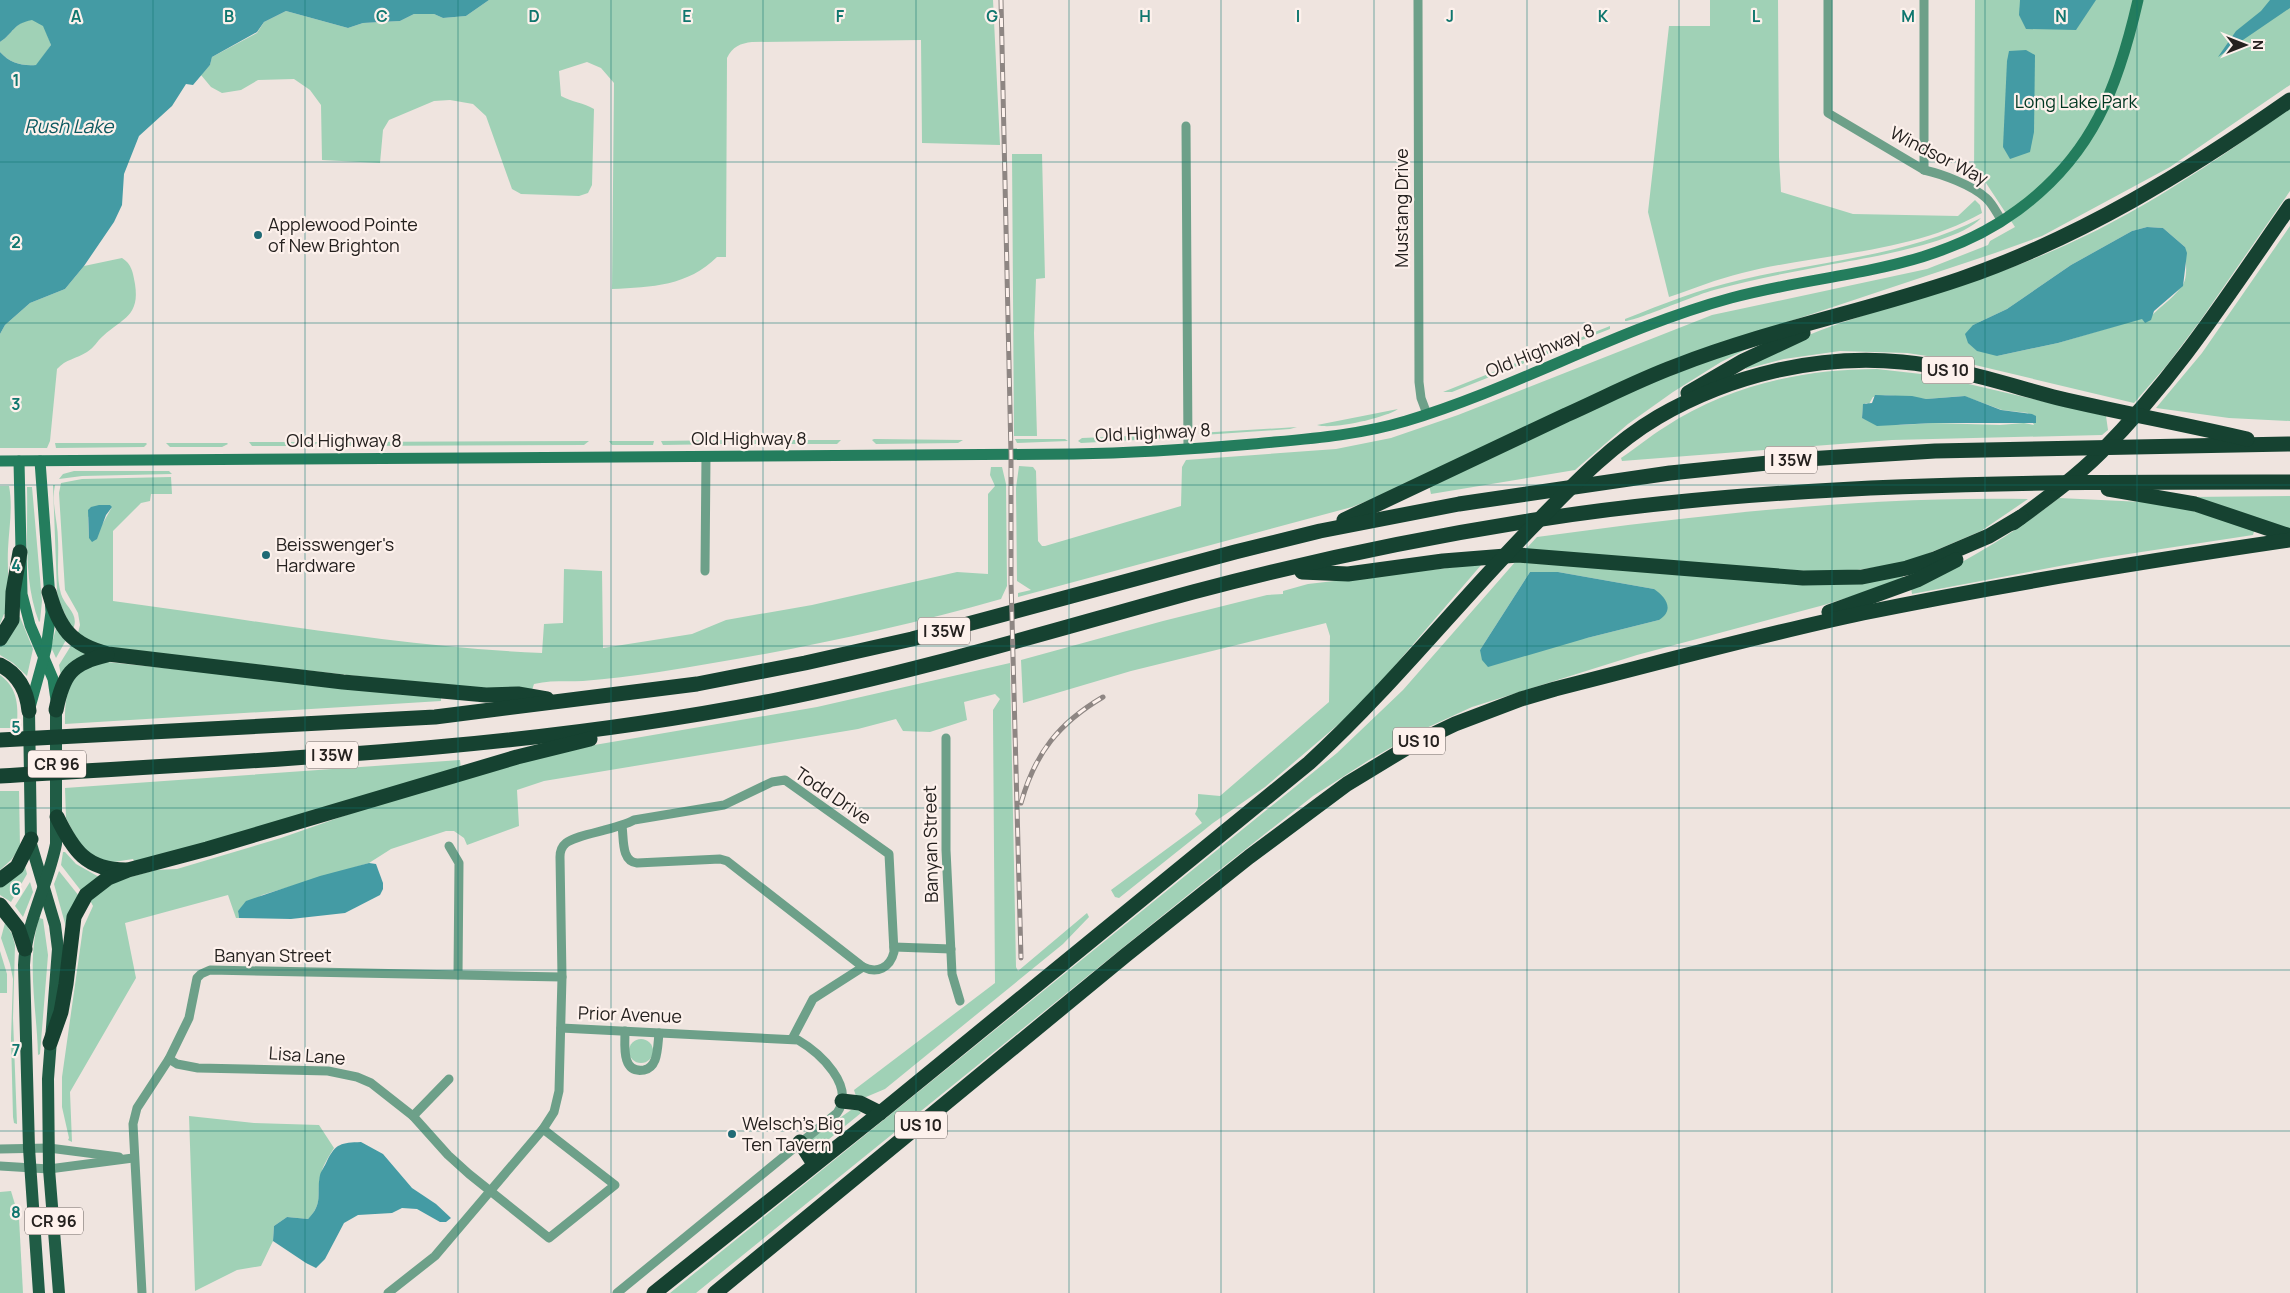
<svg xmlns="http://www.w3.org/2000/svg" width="2290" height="1293" font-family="Manrope,sans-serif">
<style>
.green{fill:#a0d1b6;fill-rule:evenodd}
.water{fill:#449ba4}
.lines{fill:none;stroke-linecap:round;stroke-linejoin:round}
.street{stroke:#6da089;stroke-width:9}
.secondary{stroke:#247d5d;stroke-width:11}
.primary{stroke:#205c45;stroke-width:12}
.highway{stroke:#164231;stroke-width:15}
.rail-casing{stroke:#8e8683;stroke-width:5}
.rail{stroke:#fdf1ec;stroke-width:3;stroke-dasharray:9;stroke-linecap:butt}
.grid{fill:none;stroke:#0f766e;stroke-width:1;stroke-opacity:0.55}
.poi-dot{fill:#206a75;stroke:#fdf1ec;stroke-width:2}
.labels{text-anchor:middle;stroke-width:4.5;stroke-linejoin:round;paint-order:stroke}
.shield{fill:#fdf1ec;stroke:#665f5c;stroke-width:1}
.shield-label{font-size:16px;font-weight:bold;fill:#25211f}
.park-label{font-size:18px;fill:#003721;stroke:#fdf1ec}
.street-label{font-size:18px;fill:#25211f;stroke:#fdf1ec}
.poi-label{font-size:18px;fill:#25211f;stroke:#fdf1ec;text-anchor:start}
.water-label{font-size:19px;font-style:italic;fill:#0b585f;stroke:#fdf1ec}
.grid-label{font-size:16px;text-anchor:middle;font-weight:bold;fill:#0f766e;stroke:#fdf1ec;stroke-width:4.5;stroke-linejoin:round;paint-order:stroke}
</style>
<rect width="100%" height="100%" fill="#efe4df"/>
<g class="green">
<path d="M489,0H993L1000,145L922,143L921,40L752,42C741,43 732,47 727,58L726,257H717C688,286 652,287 612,289L614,83L601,68L587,62L559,71L561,96C572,102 584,103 594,109L592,185L588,193L579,196L521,194L512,189L486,116L473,104L450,100L434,101L389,120L383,130L380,163L322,160L321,105L310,90L294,79L258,80L241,90L222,93L211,87L201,75L210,65L212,57L257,33L264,22L286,11L348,28L363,23L400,21L414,14H434L443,18L466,16Z"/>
<path d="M1710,0H1778L1779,157L1781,192L1853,214L1958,216L1975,200L1980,205L1982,213C1910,254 1820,253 1742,273C1717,279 1693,289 1669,297L1648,212L1669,26H1710Z"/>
<path d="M1975,0H2290V85L2170,167L2042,236L1995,253L1767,329L1410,484L1352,507L1018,597V593L1031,590L1017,581L1016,488L1019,466L1033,467L1036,471L1038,541L1042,546H1045L1181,506L1182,467L1186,460L1336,449L1391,438L1458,415L1712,315L1927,269L1988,245L1990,241L2015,227L1986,183L1974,178Z"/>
<path d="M32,19L44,26L51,45L37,65C21,66 10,63 0,52V42C14,33 12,24 32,19Z"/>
<path d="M2290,108V191L2200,321L2167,365L2134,403L1954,360L1907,353L1840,351L1784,359L1746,369L1744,364C1774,350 1804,336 1835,325C1906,300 1981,282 2050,252C2137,215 2214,162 2290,108ZM2147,227L2163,228L2185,247C2185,258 2189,277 2182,286C2172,300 2156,309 2145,323L2142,318L2058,343L1997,356L1973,325L2007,309L2071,265L2132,231Z"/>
<path d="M1012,154H1042L1045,278L1036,279L1034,333L1037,436H1014Z"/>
<path d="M1981,218C1959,243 1867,258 1833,264C1793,272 1753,279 1714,290C1698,294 1633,322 1625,321V319C1663,304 1700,289 1740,280C1820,261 1907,256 1981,218Z"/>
<path d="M2290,226V421L2229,418L2156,408L2202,353Z"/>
<path d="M122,258C132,264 133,273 135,284C140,316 123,318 103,336C97,341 94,348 87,352C76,359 66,359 57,369L50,441L47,448H0V334L5,325L30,303L65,289L84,266Z"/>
<path d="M1610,326V329L1569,345L1567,343Z"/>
<path d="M1753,346L1721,362L1673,392L1628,424L1575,470L1431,494L1429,485L1662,377Z"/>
<path d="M1556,347L1555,351L1452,392H1443Z"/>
<path d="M1877,369L1930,375L2106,416L2108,430L2102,435L1892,440L1622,461L1621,458C1636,448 1650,436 1665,427C1728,386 1802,369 1877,369ZM1885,395L1926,399L1964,396L2002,410L2028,413L2034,425L2024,423L2000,425L1933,423L1900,425L1862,418L1863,406L1866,403L1869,404L1873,397Z"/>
<path d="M1398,409C1385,418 1332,430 1317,425Z"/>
<path d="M1297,427L1290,429L1203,435L1198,433Z"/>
<path d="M1179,434L1174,438L1081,443L1078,441L1082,438Z"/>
<path d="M1015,439H1065L1068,441L1017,443Z"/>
<path d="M743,440H841L837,444H747Z"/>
<path d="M872,440L874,439L963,440L958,443L876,444Z"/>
<path d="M589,441L584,445L343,446L339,442Z"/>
<path d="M609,441H654L653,445H612Z"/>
<path d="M661,441L729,440V441L725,444L663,445Z"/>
<path d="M249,442H319L313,446H252Z"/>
<path d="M55,443H146L147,444L144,447L56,448Z"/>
<path d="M166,443H227L228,444L222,447H170Z"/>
<path d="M991,467H1002L1006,484L1007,586L1001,599C889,631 774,654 659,672C633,676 608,679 583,681C566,682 551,680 534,684L532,690L462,688L103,647L91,643L78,633L80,625L78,613L65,590L59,493L61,483L82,479L171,477L172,494H151L150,501L141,503L113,531V601C256,620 398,647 542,653L544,624L563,623L564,569L602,571L603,648L692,634L726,620L812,605L957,572L988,574V494L995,486L990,475ZM112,507L103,523L89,538L88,517Z"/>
<path d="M74,471H169L172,474L82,476L59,479L63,474Z"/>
<path d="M53,485H55C51,503 58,522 58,540C59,557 56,577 61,594C65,607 80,614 73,629L71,627L58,599L57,591Z"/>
<path d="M0,486H9C13,507 9,528 8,549C7,571 10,593 7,615L4,614L0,624Z"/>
<path d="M27,487H32L42,601L40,621L39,622C23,579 28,532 27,487Z"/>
<path d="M2290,496V530L2188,497Z"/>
<path d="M2059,498L2164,503L2255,528L2253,535L2102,558L1912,594L1911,588C1964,563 2013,534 2059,498Z"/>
<path d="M2028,499L1981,531L1906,563L1836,573L1523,552L1537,537C1700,515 1863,496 2028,499Z"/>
<path d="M1516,561L1902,574L1904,580L1824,605L1637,655L1472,707L1422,730L1369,760L1313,796L1199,886L696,1293H670L1337,753L1403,690ZM1530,572H1558L1654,589L1659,620L1587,638L1480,650Z"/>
<path d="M1482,564L1373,691L1347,717L1265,787L1213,823L1119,898L1115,897L1111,890L1202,823L1195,814L1198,807V794L1220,796L1329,702L1330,636L1326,623L1131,671L1023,703L1021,660L1163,621L1267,595L1283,594V591L1308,584Z"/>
<path d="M20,617L33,649L27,676L13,663L0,655V647L4,643L17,618Z"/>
<path d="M56,628L66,640L56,658L51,647Z"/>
<path d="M72,644L86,655L61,676L59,665Z"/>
<path d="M107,662L441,697V701L65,724C65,704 65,682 85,669C91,665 100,664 107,662Z"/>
<path d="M1010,663L1016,967L1018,971L1087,913L1089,917L1063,944L885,1089L866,1097L856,1096L854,1090L995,983L993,718V710L1000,699L995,694L964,702L967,720L930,732L903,731L896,719L858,729L544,781L517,790L519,826L467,845L464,838L454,831H446L391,849L369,863L262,895L238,911L239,918H236L228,895L125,923L136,978L70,1092L72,1142L68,1140L69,1138L62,1107V1077L83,928L93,906L90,900L111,884L123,879L156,870L177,869L281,838L392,799L571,749L817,707Z"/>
<path d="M0,675C19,689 18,707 17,728H0Z"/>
<path d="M460,760L461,769L135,863L133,859L114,862L100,860L81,847L66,818L65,788Z"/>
<path d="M0,791H19L20,848L11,860L0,870Z"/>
<path d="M63,852H65L76,864L99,877L82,892L61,865Z"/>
<path d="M25,866L27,874L11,902L0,895V885Z"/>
<path d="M59,871L79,896L66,927L54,884Z"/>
<path d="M30,882L33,892L23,917L15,906Z"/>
<path d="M39,918L43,919L48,955L40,1054L38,1055C37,1009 26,963 39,918Z"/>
<path d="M5,923L12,934L15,945L13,1018L17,1124L14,1123L13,1117L11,1038L13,979L10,964L1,938Z"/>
<path d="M0,951L7,974V993H0Z"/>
<circle cx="641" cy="1051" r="12"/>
<path d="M851,1110H858L861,1113L812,1153L809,1145L810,1139Z"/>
<path d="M189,1116L254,1123L319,1125L334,1148C329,1156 323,1165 321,1174C315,1192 325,1202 308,1219L287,1217L274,1226L273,1241L261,1266L237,1270L195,1291Z"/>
<path d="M11,1191L19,1218L23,1293H0V1192Z"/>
</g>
<g class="water">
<path d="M0,0H489L466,16L443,18L434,14H414L400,21L363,23L348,28L286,11L264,22L257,32L212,57L210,65L193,85L186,84L172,106L139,136L124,174L122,205L114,222L84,266L65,289L30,303L5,325L0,334V52C10,63 21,66 36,65L51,45L43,26L32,20C12,24 14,33 0,42Z"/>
<path d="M2020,0H2096L2076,30L2026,29L2019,15Z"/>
<path d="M2270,0H2290V8L2218,57L2236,31L2261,11Z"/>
<path d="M2026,50L2035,55L2034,132L2030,152L2010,159L2003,147L2007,61L2009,51Z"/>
<path d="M2147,227L2163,228L2185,247L2187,253L2183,286L2154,311L2151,320L2145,323L2142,319L2058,343L1997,356L1977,351L1968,343L1965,334L1973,325L2007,309L2071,265L2132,231Z"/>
<path d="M1875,395L1912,396L1926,399L1965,396L2001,410L2032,414L2036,416V423H1933L1877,426L1862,418L1863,404L1872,403Z"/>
<path d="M99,505H110L112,507L106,515L97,539L92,542L89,538L88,510L91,507Z"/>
<path d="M1530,572H1558L1654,589C1666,597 1675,610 1659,620L1587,638L1488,667L1482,660L1480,650Z"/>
<path d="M369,863L376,864L383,883V889L380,895L345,913L291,919L239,918L238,911L246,901L320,876Z"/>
<path d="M361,1142L383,1154L412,1188L436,1204L451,1218L446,1222H440L417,1209L402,1208L392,1213L358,1215L344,1223L325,1259L316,1268L306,1263L273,1241L274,1226L287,1217L308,1219C324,1203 316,1194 320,1175C321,1171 325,1166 327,1161C336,1143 341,1143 361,1142Z"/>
</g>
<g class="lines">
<g class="street">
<path d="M1418,0L1419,382L1421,398L1427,414"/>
<path d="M1828,0V113L1924,170C1942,174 1972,185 1986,198C1993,204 1997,214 2002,221"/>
<path d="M1186,126L1188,449"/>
<path d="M1924,170V0"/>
<path d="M705,571L706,456"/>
<path d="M946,738V850L952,974L960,1001"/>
<path d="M449,846L459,863L458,975"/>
<path d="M894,947L951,949"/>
<path d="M561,1028L798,1040C820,1053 856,1086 837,1113L617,1293"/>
<path d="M625,1031C625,1045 621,1074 644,1070C649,1069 653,1065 655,1060C658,1052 658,1042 659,1033"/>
<path d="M792,1039L813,999L863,967"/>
<path d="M169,1059L177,1064L198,1068L328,1071L357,1077L371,1083L413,1116L448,1155L469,1174L549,1238L615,1185L543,1129"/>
<path d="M413,1116L449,1079"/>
<path d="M0,1149L49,1148L119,1157"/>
<path d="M0,1166L49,1169L133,1158"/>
<path d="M142,1293L133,1124L137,1108L169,1059L189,1018L197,978L201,974L210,970L562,977"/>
<path d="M388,1293L435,1256L543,1129L554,1112L559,1091L562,977L560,857C560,851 561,847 566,843C577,834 616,830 634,820L724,805L772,782L785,780L889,854L894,952C890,968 877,974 863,967L727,861L720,859L637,863C621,861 624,839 622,826"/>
</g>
<g class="secondary">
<path d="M0,461L1074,454C1134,453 1193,449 1253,444C1305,439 1356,436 1406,421C1516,388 1620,328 1731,298C1831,271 1931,274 2018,210C2093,155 2118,87 2138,0"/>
<path d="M19,461L22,594L30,625L53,679L56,700"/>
<path d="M29,711L46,649L51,612L40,461"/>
</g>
<g class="primary">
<path d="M29,711L31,844L55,925L58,949L48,1079L49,1169L59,1293"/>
<path d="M39,1293L29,1148L24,965C26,922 48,885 56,844V710"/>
</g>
<g class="highway">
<path d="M1688,393L1743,361L1803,333"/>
<path d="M2108,489L2195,504L2290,536"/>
<path d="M1344,520C1418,485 1492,450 1566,415C1602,399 1638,380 1676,366C1768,330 1866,311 1960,279C2080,238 2187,172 2290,100"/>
<path d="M2013,523C2043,501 2074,479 2101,452C2176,377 2230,292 2290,206"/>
<path d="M1302,572L1348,574L1443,561L1518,555L1803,578L1862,577L1907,568L1935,559L1989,536L2021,517"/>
<path d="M49,592C59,628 71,645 108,654L343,682L486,695L518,694L547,699"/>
<path d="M1829,612L1917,580L1956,560"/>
<path d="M0,639L12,620L13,592L20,552"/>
<path d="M0,665C18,674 27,691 29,711"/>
<path d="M56,710C63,675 71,663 107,655"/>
<path d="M0,740L435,717L697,684L805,663L912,639L1235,552L1320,531L1459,504L1670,473L1807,459L1935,451L2290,444"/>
<path d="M0,776C260,760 520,751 776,700C917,672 1054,630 1193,592C1305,562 1420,538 1535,520C1785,481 2038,482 2290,482"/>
<path d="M57,817C73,850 86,870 126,870"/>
<path d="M0,880L17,867L31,839"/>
<path d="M0,905L18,928L25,949"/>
<path d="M50,1043L61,1012L66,984L74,917L86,895L108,878L128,870L207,849L517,757L590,739"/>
<path d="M842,1101L860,1103L880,1113"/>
<path d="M800,1142L814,1164"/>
<path d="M654,1293L885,1109L1309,763C1391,688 1459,601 1537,522C1573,485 1612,444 1658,417C1730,375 1818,354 1902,362C1952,366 2008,385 2058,398C2121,413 2184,424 2247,439"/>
<path d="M715,1293L1126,955L1249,857L1347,784L1413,744L1455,724L1521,699L1555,689C1658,663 1760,635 1863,613C2004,584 2147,561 2290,540"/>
</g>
<g class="rail-casing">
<g id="rail">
<path d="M1001,0L1011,455V581L1021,958"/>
<path d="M1021,803C1035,753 1059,723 1103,697"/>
</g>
</g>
<use href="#rail" class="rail"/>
</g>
<path class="grid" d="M153,0V1293M305,0V1293M458,0V1293M611,0V1293M763,0V1293M916,0V1293M1069,0V1293M1221,0V1293M1374,0V1293M1527,0V1293M1679,0V1293M1832,0V1293M1985,0V1293M2137,0V1293M0,162H2290M0,323H2290M0,485H2290M0,646H2290M0,808H2290M0,970H2290M0,1131H2290"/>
<g class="poi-dot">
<circle cx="258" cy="235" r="5"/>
<circle cx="266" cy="555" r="5"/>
<circle cx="732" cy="1134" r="5"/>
</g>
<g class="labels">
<g class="shield">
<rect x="1922" y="356.5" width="52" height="27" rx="4"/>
<rect x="1765" y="446.5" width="52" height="27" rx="4"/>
<rect x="918" y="617.5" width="52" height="27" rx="4"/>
<rect x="1393" y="727.5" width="52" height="27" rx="4"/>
<rect x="306" y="741.5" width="52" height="27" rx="4"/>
<rect x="28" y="750.5" width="58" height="27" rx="4"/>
<rect x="895" y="1111.5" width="52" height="27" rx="4"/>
<rect x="25" y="1207.5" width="58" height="27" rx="4"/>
</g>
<g class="shield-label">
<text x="1948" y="376">US 10</text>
<text x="1791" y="466">I 35W</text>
<text x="944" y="637">I 35W</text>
<text x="1419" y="747">US 10</text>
<text x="332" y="761">I 35W</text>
<text x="57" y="770">CR 96</text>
<text x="921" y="1131">US 10</text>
<text x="54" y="1227">CR 96</text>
</g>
<g class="park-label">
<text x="2076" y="108">Long Lake Park</text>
</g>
<g class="street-label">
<text transform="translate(1939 156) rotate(27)" y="6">Windsor Way</text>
<text transform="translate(1402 208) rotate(-90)" y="6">Mustang Drive</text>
<text transform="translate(1540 351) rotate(-22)" y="6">Old Highway 8</text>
<text transform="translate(1153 433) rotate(-3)" y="6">Old Highway 8</text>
<text x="749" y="445">Old Highway 8</text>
<text x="344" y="447">Old Highway 8</text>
<text transform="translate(833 796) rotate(34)" y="6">Todd Drive</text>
<text transform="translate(931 844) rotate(-91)" y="6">Banyan Street</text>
<text x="273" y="962">Banyan Street</text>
<text transform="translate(630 1015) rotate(2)" y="6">Prior Avenue</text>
<text transform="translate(307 1056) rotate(4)" y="6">Lisa Lane</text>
</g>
<g class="poi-label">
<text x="268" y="231">Applewood Pointe<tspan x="268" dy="21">of New Brighton</tspan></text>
<text x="276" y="551">Beisswenger's<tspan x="276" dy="21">Hardware</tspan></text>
<text x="742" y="1130">Welsch's Big<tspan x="742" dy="21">Ten Tavern</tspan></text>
</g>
<g class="water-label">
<text x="69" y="133">Rush Lake</text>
</g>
</g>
<g class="grid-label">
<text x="76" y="22">A</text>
<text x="229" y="22">B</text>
<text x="382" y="22">C</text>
<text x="534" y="22">D</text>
<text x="687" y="22">E</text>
<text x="840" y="22">F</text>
<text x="992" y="22">G</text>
<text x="1145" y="22">H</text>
<text x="1298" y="22">I</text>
<text x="1450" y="22">J</text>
<text x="1603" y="22">K</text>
<text x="1756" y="22">L</text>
<text x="1908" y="22">M</text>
<text x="2061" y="22">N</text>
<text x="16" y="86">1</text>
<text x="16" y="248">2</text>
<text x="16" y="410">3</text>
<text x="16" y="571">4</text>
<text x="16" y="733">5</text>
<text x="16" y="895">6</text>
<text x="16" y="1056">7</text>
<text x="16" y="1218">8</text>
</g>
<g transform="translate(2245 45) rotate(90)" stroke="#fdf1ec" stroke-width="4" paint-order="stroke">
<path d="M0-4L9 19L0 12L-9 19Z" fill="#25211f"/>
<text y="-8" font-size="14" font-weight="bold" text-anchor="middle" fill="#25211f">N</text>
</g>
</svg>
